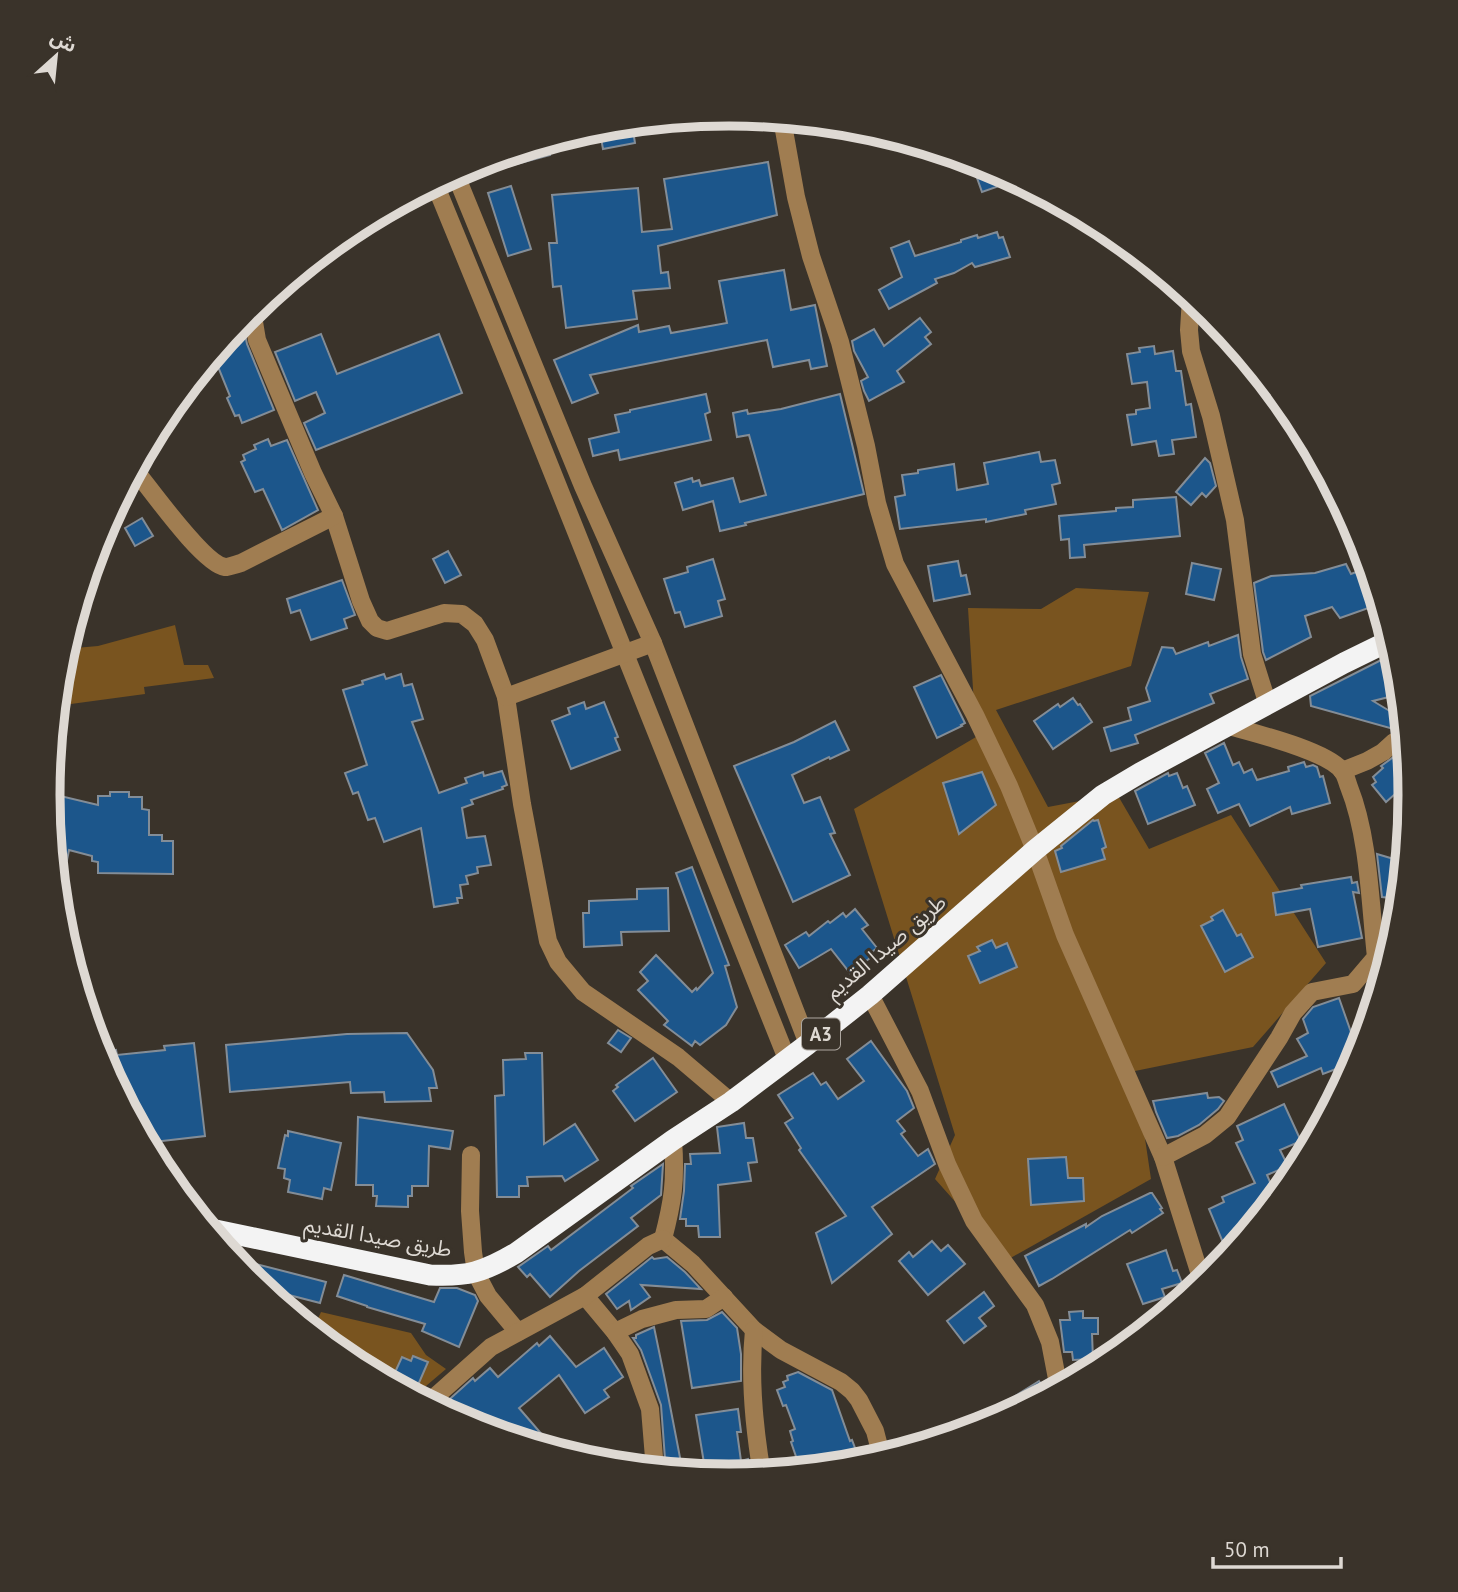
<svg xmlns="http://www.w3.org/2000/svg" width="1458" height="1592" font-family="'PT Sans','Noto Sans Arabic',sans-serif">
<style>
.forest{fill:#79541f}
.building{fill:#1c568b;stroke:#838d97;stroke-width:2}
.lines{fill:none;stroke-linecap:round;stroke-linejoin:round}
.minor{stroke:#a07d51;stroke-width:18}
.highway{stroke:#f3f3f3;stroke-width:21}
.labels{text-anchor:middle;stroke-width:6;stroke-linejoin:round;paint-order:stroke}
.shield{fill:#3a332a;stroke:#ada7a0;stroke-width:2}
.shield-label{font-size:19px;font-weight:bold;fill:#ded9d3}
.street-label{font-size:21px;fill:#ded9d3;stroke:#3a332a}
.rim{fill:none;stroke:#ded9d3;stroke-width:9}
</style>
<rect width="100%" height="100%" fill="#3a332a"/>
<g class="forest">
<path d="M1076,588L1149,592L1131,666L996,710L1048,807L1117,794L1149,849L1231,815L1326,963L1253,1047L1135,1071L1151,1179L1007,1260L935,1179L955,1135L854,809L976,737L968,608L1041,609Z"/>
<path d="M175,625L184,665H208L214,678L144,687L145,694L56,706L60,663L64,649L98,646Z"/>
<path d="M321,1312L411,1333L426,1355L446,1369L413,1397L350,1363L312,1332Z"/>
</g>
<g class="building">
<path d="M632,124L635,143L603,149L599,127Z"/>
<path d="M547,142L550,155L509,166L506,155Z"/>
<path d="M971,161L990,166L1001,172L1005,184L982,192Z"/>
<path d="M768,162L777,215L658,246L661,273L668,272L670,288L633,291L637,319L566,328L561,286L553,287L549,243H557L552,195L638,188L642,232L672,229L664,179Z"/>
<path d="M511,186L531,249L508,256L488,193Z"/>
<path d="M997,232L999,238L1003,237L1010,257L975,267L972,263L954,273L935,279L937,283L889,309L879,290L902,277L891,248L909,241L915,256L961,242V240L977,235L978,238Z"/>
<path d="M784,270L791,310L815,305L827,366L811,369L809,360L773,367L767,340L590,375L598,393L572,403L554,360L638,325L639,332L669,326L671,333L727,323L719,281Z"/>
<path d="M920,318L931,332L925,337L931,344L897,371L904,382L869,401L864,391L861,381L868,377L854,351L852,341L874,329L884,346Z"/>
<path d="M242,320L247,344L274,410L242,423L239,415L235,416L227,398L230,396L219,369H217L212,357Z"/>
<path d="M321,334L337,374L439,334L462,393L316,450L304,423L325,413L316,392L295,401L275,352Z"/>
<path d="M1154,346L1155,354L1173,351L1176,371H1181L1186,405L1191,404L1196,437L1172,440L1174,454L1159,456L1156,441L1132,445L1127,415L1136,414V410L1150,408L1147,382L1132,384L1127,354L1140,352L1139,348Z"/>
<path d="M706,394L710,412L705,414L711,440L620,460L618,450L593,456L589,439L619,432L615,415L630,412V410Z"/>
<path d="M840,394L864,494L745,523L746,525L720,531L713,501L683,510L675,483L692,478L693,482L699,480L701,486L733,478L740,502L766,495L749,435L737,437L733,413L747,410L748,414L781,409Z"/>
<path d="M268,439L271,446L287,440L318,510L282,530L263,489L255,492L241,462L245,460L243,455L256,449L254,445Z"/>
<path d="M1039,452L1041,462L1055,460L1060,483L1052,485L1056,504L1025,510L1026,514L986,522V519L900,529L895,497L905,495L902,475L918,473V470L954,464L957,490L988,484L984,463Z"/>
<path d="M1205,458L1210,463L1216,486L1206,497L1202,493L1191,505L1176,492Z"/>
<path d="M1176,497L1180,536L1084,545L1085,557L1070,558L1069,539L1061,540L1059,516L1116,511V508L1133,507V500Z"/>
<path d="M142,518L153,536L135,546L125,528Z"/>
<path d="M448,551L461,575L445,583L433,559Z"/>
<path d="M713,559L725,599L718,601L722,616L685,627L680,612L675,613L664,579L688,572L687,567Z"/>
<path d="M958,561L961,576L966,575L970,594L934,601L928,566Z"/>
<path d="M1192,563L1221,569L1214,600L1186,594Z"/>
<path d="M1346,564L1351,574L1359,571L1363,576L1370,573L1380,604L1340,618L1332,607L1305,616L1311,637L1266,660L1263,652L1254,583L1271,576L1315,573Z"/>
<path d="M342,580L355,615L344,619L347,628L311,640L300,610L291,613L287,599Z"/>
<path d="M1238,635L1241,657L1248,679L1210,694L1214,703L1135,735L1138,743L1111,751L1104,728L1131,720L1128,708L1150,701L1146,688L1162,647L1173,648L1176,654L1208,642L1209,646Z"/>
<path d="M1395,653L1398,663L1401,694L1373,701L1403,719L1404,727L1397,730L1311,706L1310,696Z"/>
<path d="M384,674L386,679L401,674L404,686L412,684L423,719L412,722L439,793L467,783L465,778L483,772L484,776L502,771L507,785L502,787L503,789L471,800L473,804L462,808L467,838L485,836L491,865L477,867L478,873L466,876L468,884L460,885L462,898H457L458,903L434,907L421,828L384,842L375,818L368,820L358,792L353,794L345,773L367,765L343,690L363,684L362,681Z"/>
<path d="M941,675L965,723L961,725L962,726L937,738L914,687Z"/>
<path d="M1073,698L1078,705L1080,704L1092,722L1053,749L1034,721L1058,704L1060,707Z"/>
<path d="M584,702L586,709L604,702L618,737L615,738L620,750L571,769L552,721L570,714L568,708Z"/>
<path d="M835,721L849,750L830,759L829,757L792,775L804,803L820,797L835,833L830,834L850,875L793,902L734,766L794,742Z"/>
<path d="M1224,743L1233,765L1239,762L1244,773L1252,769L1257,780L1289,771L1288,767L1304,762L1306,767L1313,765L1317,767L1320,777L1323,776L1330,803L1292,814L1290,807L1250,826L1239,804L1218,813L1207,789L1219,783L1205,753Z"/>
<path d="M1405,752L1410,789L1399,798L1395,794L1386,802L1372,785L1376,782L1373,777L1383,768L1381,766L1399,753Z"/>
<path d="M982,772L996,805L959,834L943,783Z"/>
<path d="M1168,773L1169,776L1177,773L1183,788L1187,786L1195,805L1148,824L1135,791Z"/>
<path d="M110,792H129V797H142V809L149,810V835H162V841H173V874L98,873V862L92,861V856L69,850L67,860L53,857L48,793L98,805V796H110Z"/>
<path d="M1093,820L1094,821L1098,820L1106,847L1102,849L1105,859L1061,872L1055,851L1062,848L1061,846Z"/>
<path d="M1377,854L1404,862L1401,894L1393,891L1390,898L1382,897Z"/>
<path d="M692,867L729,965L725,966L737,1007L726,1025L700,1045L695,1041L692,1046L664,1025L668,1021L638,990L648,981L640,972L656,955L692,992L696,988L697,990L713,973L676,873Z"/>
<path d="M1351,877L1352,883L1357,882L1359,893L1353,892L1362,938L1318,947L1310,909L1276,915L1273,893L1302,888L1301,885Z"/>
<path d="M668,888L669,931L621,932L622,945L584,947L583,913H589V901L637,899V889Z"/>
<path d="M855,909L868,925L862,929L877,948L868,955L870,958L850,973L831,949L799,968L785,945L806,932L809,936L828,921L830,923L843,913L846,917Z"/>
<path d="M1223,910L1237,936L1241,934L1253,957L1225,972L1201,926L1213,920L1211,917Z"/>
<path d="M992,940L996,948L1007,943L1017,967L980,983L968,956L980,951L977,947Z"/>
<path d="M1339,998L1359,1055L1357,1061L1323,1074L1321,1068L1278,1087L1271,1072L1307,1056L1297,1039L1308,1033L1303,1019L1313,1007Z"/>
<path d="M618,1030L631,1038L621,1052L608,1043Z"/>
<path d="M407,1033L433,1070L437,1088H429L431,1101L385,1102L384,1092L351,1093L350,1082L230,1092L226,1045L347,1034Z"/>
<path d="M871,1041L907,1091L914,1108L897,1121L905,1131L901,1134L918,1156L928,1149L935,1164L872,1207L892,1234L832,1283L816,1233L846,1216L799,1150L801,1148L785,1123L793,1118L778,1095L813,1073L821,1085L826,1082L838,1099L864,1081L847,1059Z"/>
<path d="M194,1043L205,1136L145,1143L98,1053L116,1050L117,1055L165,1050L164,1046Z"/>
<path d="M525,1053H542L544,1144L575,1124L598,1160L565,1181L562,1176L527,1177L528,1186H519V1197H497L495,1096L504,1095L503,1060L526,1059Z"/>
<path d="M653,1058L677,1092L635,1121L613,1091L618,1087L616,1085Z"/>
<path d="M1207,1093L1208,1098L1219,1097L1224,1101L1218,1109L1199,1125L1178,1136L1167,1138L1156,1112L1153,1101Z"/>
<path d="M1284,1104L1301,1141L1280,1150L1288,1166L1267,1175L1277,1198L1246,1236L1224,1245L1209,1209L1224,1202L1222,1197L1255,1183L1236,1143L1243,1140L1237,1126Z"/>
<path d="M358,1117L453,1131L450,1149L429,1146L428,1186H412V1196H408V1207L376,1206L377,1196H373V1185H356Z"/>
<path d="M744,1123L746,1138H753L757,1162L748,1163L751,1181L718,1185L720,1237H699L698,1226H686V1219H680L684,1191L685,1164H691L690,1154L720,1153L717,1127Z"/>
<path d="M288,1131L341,1143L331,1190L324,1188L322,1199L288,1192L290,1180L284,1178L285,1169L278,1168L285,1135L288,1136Z"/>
<path d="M1066,1157L1068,1178H1083L1084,1201L1031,1205L1028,1159Z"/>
<path d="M663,1164L661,1195L631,1218L638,1226L579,1271L550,1297L530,1274L527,1277L518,1267L548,1246L551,1250L633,1188L631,1186Z"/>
<path d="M1150,1193H1152L1162,1208L1160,1209L1163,1213L1132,1233L1130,1230L1052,1279L1039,1286L1025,1256L1086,1224V1227L1102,1216Z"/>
<path d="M932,1241L941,1251L948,1245L965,1264L928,1295L899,1261L909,1252L913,1257Z"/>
<path d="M1166,1250L1173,1271L1177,1270L1182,1283L1162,1289L1165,1297L1143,1304L1127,1264Z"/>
<path d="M229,1257L326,1282L320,1303L258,1287L247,1278Z"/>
<path d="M652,1257L654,1259L667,1257L685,1272L701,1289L641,1285L650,1297L631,1310L629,1301L617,1309L606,1294Z"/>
<path d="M344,1275L434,1302L440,1288H457L475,1295L478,1301L459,1347L422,1331L425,1324L367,1307V1306L337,1296Z"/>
<path d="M984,1292L994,1306L979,1318L986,1326L964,1343L947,1321Z"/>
<path d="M1083,1311V1318H1098V1334H1092L1093,1359L1073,1360L1072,1352H1064L1060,1320H1070L1069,1312Z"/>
<path d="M722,1312L737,1328L741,1354V1381L692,1388L681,1321L707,1320Z"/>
<path d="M654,1327L666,1385L683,1473L666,1472L661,1405L641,1350L633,1338H636V1335Z"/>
<path d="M550,1336L576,1367L604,1348L623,1377L604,1390L609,1397L585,1413L559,1375L519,1408L558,1453L468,1426L441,1411L444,1408L442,1406L473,1378L475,1381L490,1368L498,1377L537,1343L539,1346Z"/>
<path d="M413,1356L428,1362L415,1392L391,1381L402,1357L411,1361Z"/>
<path d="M798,1372L832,1390L850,1441L852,1440L858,1456L848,1460L851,1466L818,1469V1467L810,1465L800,1468L791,1442L793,1441L790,1431L795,1429L786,1405L783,1406L777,1390L785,1387L783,1382L788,1380L787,1376Z"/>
<path d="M1039,1381L1047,1393L1024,1408L987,1427L984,1424L1012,1398Z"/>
<path d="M738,1409L741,1432H737L741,1461L748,1459L751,1476L729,1478L706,1475L696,1415Z"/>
</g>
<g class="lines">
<g class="minor">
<path d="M782,119L796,197L811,256L840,342L866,446L877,503L895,564L975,715L1009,786L1035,850L1065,935L1163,1157L1203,1284"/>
<path d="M455,173L583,486L653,643L808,1044"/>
<path d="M435,184L517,384L787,1059"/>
<path d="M1191,298L1189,330L1191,351L1211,416L1235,520L1252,654L1268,705"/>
<path d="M252,310L257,340L313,473L334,516L361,601L370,621L377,628L387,631L444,613L462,614L475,624L485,640L506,697L522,804L543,915L548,941L558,962L583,992L678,1057L731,1102"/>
<path d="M134,469C150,488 203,564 225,567C229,567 237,564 241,563L334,516"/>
<path d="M506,697L653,643"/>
<path d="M1342,771L1367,761L1383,752L1394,742L1405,740"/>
<path d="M1376,957L1379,990"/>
<path d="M870,995L920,1091L947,1164L974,1221L1035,1305L1050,1342L1059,1389"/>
<path d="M471,1155L470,1211L473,1252L476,1273L488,1296L518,1332"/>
<path d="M1163,1157L1205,1135L1227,1117L1279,1038L1293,1013L1312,992L1353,984L1376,957C1370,903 1369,837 1349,787C1347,782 1346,776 1343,772C1329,751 1254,733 1229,726"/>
<path d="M663,1239L693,1264L754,1330L781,1350L841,1382L852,1391L859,1400L875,1431L882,1458"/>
<path d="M663,1239C673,1201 676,1180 673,1140"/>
<path d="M585,1296L615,1332L630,1354L650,1409L655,1470"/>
<path d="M754,1330C749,1379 754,1427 762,1474"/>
<path d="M615,1332L642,1319L676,1310L706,1309L724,1297"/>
<path d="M427,1404L491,1347L585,1296L648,1246L663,1239"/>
</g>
<path class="highway" d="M206,1228L430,1275C467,1277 484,1272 516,1253L673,1140L731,1102L808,1044L870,995L1035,850L1103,795L1140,773L1344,663L1391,640"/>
</g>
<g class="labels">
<rect class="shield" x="802" y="1018.5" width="38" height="31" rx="5"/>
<g class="shield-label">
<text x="821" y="1041">A3</text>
</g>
<g class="street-label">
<text transform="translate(886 947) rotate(-40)" y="7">طريق صيدا القديم</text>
<text transform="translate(378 1237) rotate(10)" y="7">طريق صيدا القديم</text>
</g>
</g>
<path d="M0 0H1458V1592H0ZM60 795a669 669 0 1 1 1338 0a669 669 0 1 1-1338 0Z" fill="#3a332a" fill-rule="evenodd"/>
<path class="rim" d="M60 795a669 669 0 1 1 1338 0a669 669 0 1 1-1338 0Z"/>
<g transform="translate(56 56) rotate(27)" stroke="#3a332a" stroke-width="5" paint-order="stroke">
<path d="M0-5L12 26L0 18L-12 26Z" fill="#ded9d3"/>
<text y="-10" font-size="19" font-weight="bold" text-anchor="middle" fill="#ded9d3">ش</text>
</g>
<path d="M1213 1557v10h128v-10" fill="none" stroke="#ded9d3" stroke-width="3.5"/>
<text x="1224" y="1557" font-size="21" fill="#ded9d3" stroke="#3a332a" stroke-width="5" paint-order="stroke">50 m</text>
</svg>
